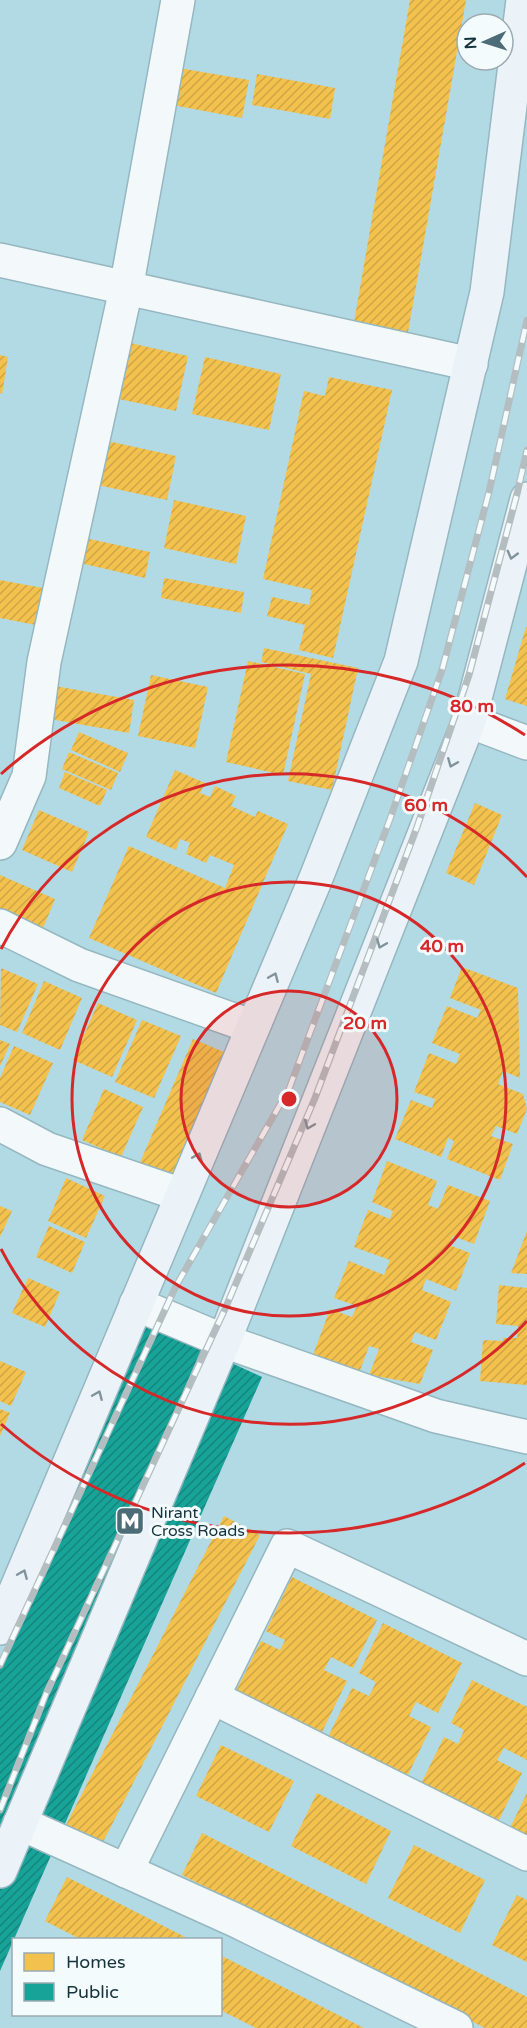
<svg xmlns="http://www.w3.org/2000/svg" width="527" height="2028" font-family="'Varela Round',sans-serif">
<style>
.homes{fill:url(#homes-hatch)}
.public{fill:url(#public-hatch)}
.lines{fill:none;stroke-linecap:round;stroke-linejoin:round}
.minor-casing{stroke:#96b7c0;stroke-width:36}
.secondary-casing{stroke:#96b7c0;stroke-width:36}
.minor{stroke:#f3f9fb;stroke-width:33}
.secondary{stroke:#ecf3f8;stroke-width:33}
.rail-casing{stroke:#b4bec0;stroke-width:7}
.rail{stroke:#f4fbfd;stroke-width:4.5;stroke-dasharray:14;stroke-linecap:butt}
.oneway{stroke:#80939a}
.ring{fill:none;stroke:#d62828;stroke-width:3}
.labels{text-anchor:middle;stroke-width:6;stroke-linejoin:round;paint-order:stroke}
.poi-label{font-size:16px;fill:#15333c;stroke:#f4fbfd;text-anchor:start}
.centre{fill:#d62828;stroke:#f4fbfd;stroke-width:3}
.ring-label{font-size:18px;text-anchor:middle;font-weight:bold;fill:#d62828;stroke:#f4fbfd;stroke-width:6;stroke-linejoin:round;paint-order:stroke}
</style>
<defs>
<pattern id="homes-hatch" width="6" height="6" patternUnits="userSpaceOnUse" patternTransform="scale(1.5)"><rect width="6" height="6" fill="#f2c14e"/><path d="M-1 1l2-2M0 6l6-6M5 7l2-2" fill="none" stroke="#cfa645"/></pattern>
<pattern id="public-hatch" width="6" height="6" patternUnits="userSpaceOnUse" patternTransform="scale(1.5)"><rect width="6" height="6" fill="#17a398"/><path d="M-1 1l2-2M0 6l6-6M5 7l2-2" fill="none" stroke="#14857d"/></pattern>
</defs>
<rect width="100%" height="100%" fill="#b2dae5"/>
<g class="homes">
<path d="M410,0H466L407,338L353,328Z"/>
<path d="M173,67L249,80L242,118L167,104Z"/>
<path d="M257,74L335,88L330,119L252,105Z"/>
<path d="M126,342L188,356L176,411L114,398Z"/>
<path d="M0,355L8,357L2,394L0,393Z"/>
<path d="M205,357L281,374L269,430L192,414Z"/>
<path d="M329,377L392,390L333,658L299,650L305,625L267,616L272,597L309,605L312,590L263,579L304,391L325,396Z"/>
<path d="M103,440L176,456L167,500L93,484Z"/>
<path d="M174,500L246,516L236,564L164,548Z"/>
<path d="M85,538L150,552L145,578L80,563Z"/>
<path d="M164,578L244,592L241,613L161,598Z"/>
<path d="M0,580L43,588L36,625L0,618Z"/>
<path d="M526,627H527V706L505,699Z"/>
<path d="M264,648L358,668L332,790L288,781L311,674L261,662Z"/>
<path d="M248,661L305,674L283,775L226,762Z"/>
<path d="M151,675L208,687L195,748L138,736Z"/>
<path d="M55,686L134,700L129,733L50,719Z"/>
<path d="M79,732L128,753L120,772L71,750Z"/>
<path d="M69,752L118,773L111,790L62,769Z"/>
<path d="M175,770L205,783L200,793L210,797L215,786L236,796L231,806L255,817L258,811L288,824L216,993L89,938L129,846L225,888L234,865L210,855L206,863L186,854L190,843L180,839L176,850L146,837Z"/>
<path d="M65,772L107,790L100,806L59,788Z"/>
<path d="M475,803L502,815L474,885L446,873Z"/>
<path d="M39,810L89,832L72,872L22,850Z"/>
<path d="M0,875L55,899L41,933L0,915Z"/>
<path d="M462,967L518,988L520,1078L503,1071L498,1084L523,1094L527,1109L517,1134L496,1126L491,1136L513,1144L500,1180L447,1159L454,1141L448,1138L441,1157L395,1139L411,1100L432,1108L435,1099L414,1092L429,1053L456,1064L460,1054L432,1043L447,1006L477,1018L481,1010L450,998Z"/>
<path d="M1,968L38,984L17,1032L0,1025Z"/>
<path d="M44,981L82,998L60,1050L22,1033Z"/>
<path d="M98,1003L137,1020L112,1077L73,1060Z"/>
<path d="M142,1020L181,1036L154,1098L115,1082Z"/>
<path d="M193,1039L231,1055L173,1188L136,1172Z"/>
<path d="M0,1040L10,1044L0,1066Z"/>
<path d="M14,1046L53,1063L30,1115L0,1102V1078Z"/>
<path d="M104,1089L143,1107L121,1157L82,1140Z"/>
<path d="M387,1161L437,1181L428,1205L438,1209L448,1185L490,1201L474,1244L453,1236L449,1245L470,1253L456,1291L426,1279L422,1290L451,1302L436,1340L415,1332L411,1342L433,1350L420,1384L369,1375L379,1349L369,1346L358,1376L309,1366L330,1309L352,1317L357,1306L334,1298L349,1261L384,1275L390,1260L354,1247L368,1210L390,1219L393,1211L372,1202Z"/>
<path d="M66,1178L105,1196L86,1238L48,1221Z"/>
<path d="M0,1206L12,1211L0,1237Z"/>
<path d="M49,1226L85,1242L72,1273L36,1257Z"/>
<path d="M527,1231V1274L511,1273Z"/>
<path d="M28,1278L60,1292L45,1327L12,1313Z"/>
<path d="M499,1285L527,1288V1385L480,1381L483,1340L503,1341V1338H517L518,1326L496,1324Z"/>
<path d="M0,1361L26,1372L11,1406L0,1401Z"/>
<path d="M0,1409L10,1413L0,1436Z"/>
<path d="M224,1516L260,1535L101,1846L65,1827Z"/>
<path d="M292,1577L377,1620L353,1668L331,1657L324,1670L347,1681L322,1732L236,1691L261,1641L280,1650L285,1640L266,1631Z"/>
<path d="M383,1623L462,1663L438,1713L416,1702L409,1716L431,1727L406,1779L327,1739L352,1688L369,1696L376,1682L359,1673Z"/>
<path d="M472,1680L527,1707V1760L504,1748L497,1760L522,1773L497,1824L420,1786L444,1737L458,1744L464,1730L451,1723Z"/>
<path d="M221,1745L294,1781L269,1832L196,1796Z"/>
<path d="M317,1793L391,1831L366,1884L291,1846Z"/>
<path d="M527,1793V1836L510,1828Z"/>
<path d="M202,1833L527,1997V2028H485L182,1875Z"/>
<path d="M414,1845L485,1880L460,1933L388,1898Z"/>
<path d="M67,1877L191,1940H82L45,1921Z"/>
<path d="M517,1895L527,1900V1962L492,1945Z"/>
<path d="M220,1955L364,2028H256L220,2010Z"/>
</g>
<path class="public" d="M145,1323L262,1377L0,1971V1665Z"/>
<g class="lines">
<g class="minor-casing">
<g id="minor">
<path d="M0,260L471,364"/>
<path d="M469,721L527,743"/>
<path d="M0,843L29,776L44,662L126,289L178,0"/>
<path d="M0,926L79,965L253,1027"/>
<path d="M0,1124L47,1149L182,1195"/>
<path d="M136,1304L224,1341L436,1416L527,1437"/>
<path d="M212,1697L527,1854"/>
<path d="M20,1823L235,1920L456,2028"/>
<path d="M126,1871L287,1546L527,1659"/>
</g>
</g>
<g class="secondary-casing">
<g id="secondary">
<path d="M0,1628L316,878L401,661L487,292L523,0"/>
<path d="M0,1871L224,1341L469,721L527,499"/>
</g>
</g>
<use href="#minor" class="minor"/>
<use href="#secondary" class="secondary"/>
<g class="rail-casing">
<g id="rail">
<path d="M0,1665L176,1286L289,1089L390,819L442,670L489,492L527,320"/>
<path d="M0,1810L46,1694L225,1309L315,1098L417,827L469,675L517,494L527,450"/>
</g>
</g>
<use href="#rail" class="rail"/>
</g>
<defs><path id="oneway-chevron" d="M-2-3.5L2.5 0L-2 3.5" fill="none" stroke-width="1.6" stroke-linecap="round" stroke-linejoin="round" transform="scale(1.5)"/></defs>
<g class="oneway">
<use href="#oneway-chevron" transform="translate(512 555) rotate(105)"/>
<use href="#oneway-chevron" transform="translate(452 763) rotate(112)"/>
<use href="#oneway-chevron" transform="translate(381 944) rotate(112)"/>
<use href="#oneway-chevron" transform="translate(274 977) rotate(-67)"/>
<use href="#oneway-chevron" transform="translate(309 1125) rotate(112)"/>
<use href="#oneway-chevron" transform="translate(198 1157) rotate(-67)"/>
<use href="#oneway-chevron" transform="translate(98 1395) rotate(-67)"/>
<use href="#oneway-chevron" transform="translate(23 1574) rotate(-67)"/>
</g>
<circle cx="289" cy="1099" r="108" fill="#d62828" fill-opacity=".12"/>
<g class="ring">
<circle cx="289" cy="1099" r="108"/>
<circle cx="289" cy="1099" r="217"/>
<path d="M527 1321A325 325 0 0 1 1 1249M1 949A325 325 0 0 1 527 877"/>
<path d="M525 1463A434 434 0 0 1 1 1424M1 774A434 434 0 0 1 525 735"/>
</g>
<defs>
<g id="metro-square" transform="scale(1.5)"><rect x="-9" y="-9" width="18" height="18" rx="4" fill="#4c6d77" stroke="#f4fbfd"/><path d="M-5.5 5V-5H-3L0 0L3-5H5.5V5H3V-.5L0 4L-3-.5V5Z" fill="#fff"/></g>
</defs>
<g fill-rule="evenodd">
<use href="#metro-square" x="130" y="1521"/>
</g>
<g class="labels">
<g class="poi-label">
<text x="151" y="1518">Nirant<tspan x="151" dy="18">Cross Roads</tspan></text>
</g>
</g>
<circle cx="289" cy="1099" r="9" class="centre"/>
<g class="ring-label">
<text x="472" y="712">80 m</text>
<text x="426" y="811">60 m</text>
<text x="442" y="952">40 m</text>
<text x="365" y="1029">20 m</text>
</g>
<rect x="12" y="1938" width="210" height="78" fill="#f4fbfd" stroke="#9babb0" stroke-width="1.5"/>
<rect x="24" y="1953" width="30" height="18" fill="#f2c14e" stroke="#9babb0" stroke-width="1.5"/>
<text x="66" y="1968" font-size="18" fill="#15333c">Homes</text>
<rect x="24" y="1983" width="30" height="18" fill="#17a398" stroke="#9babb0" stroke-width="1.5"/>
<text x="66" y="1998" font-size="18" fill="#15333c">Public</text>
<g transform="translate(485 42) rotate(267)"><circle r="28" fill="#f4fbfd" stroke="#9babb0" stroke-width="1.5"/>
<path d="M0-4.5L10 22L0 15L-10 22Z" fill="#4c6d77"/>
<text y="-9" font-size="16" font-weight="bold" text-anchor="middle" fill="#15333c">N</text>
</g>
</svg>
